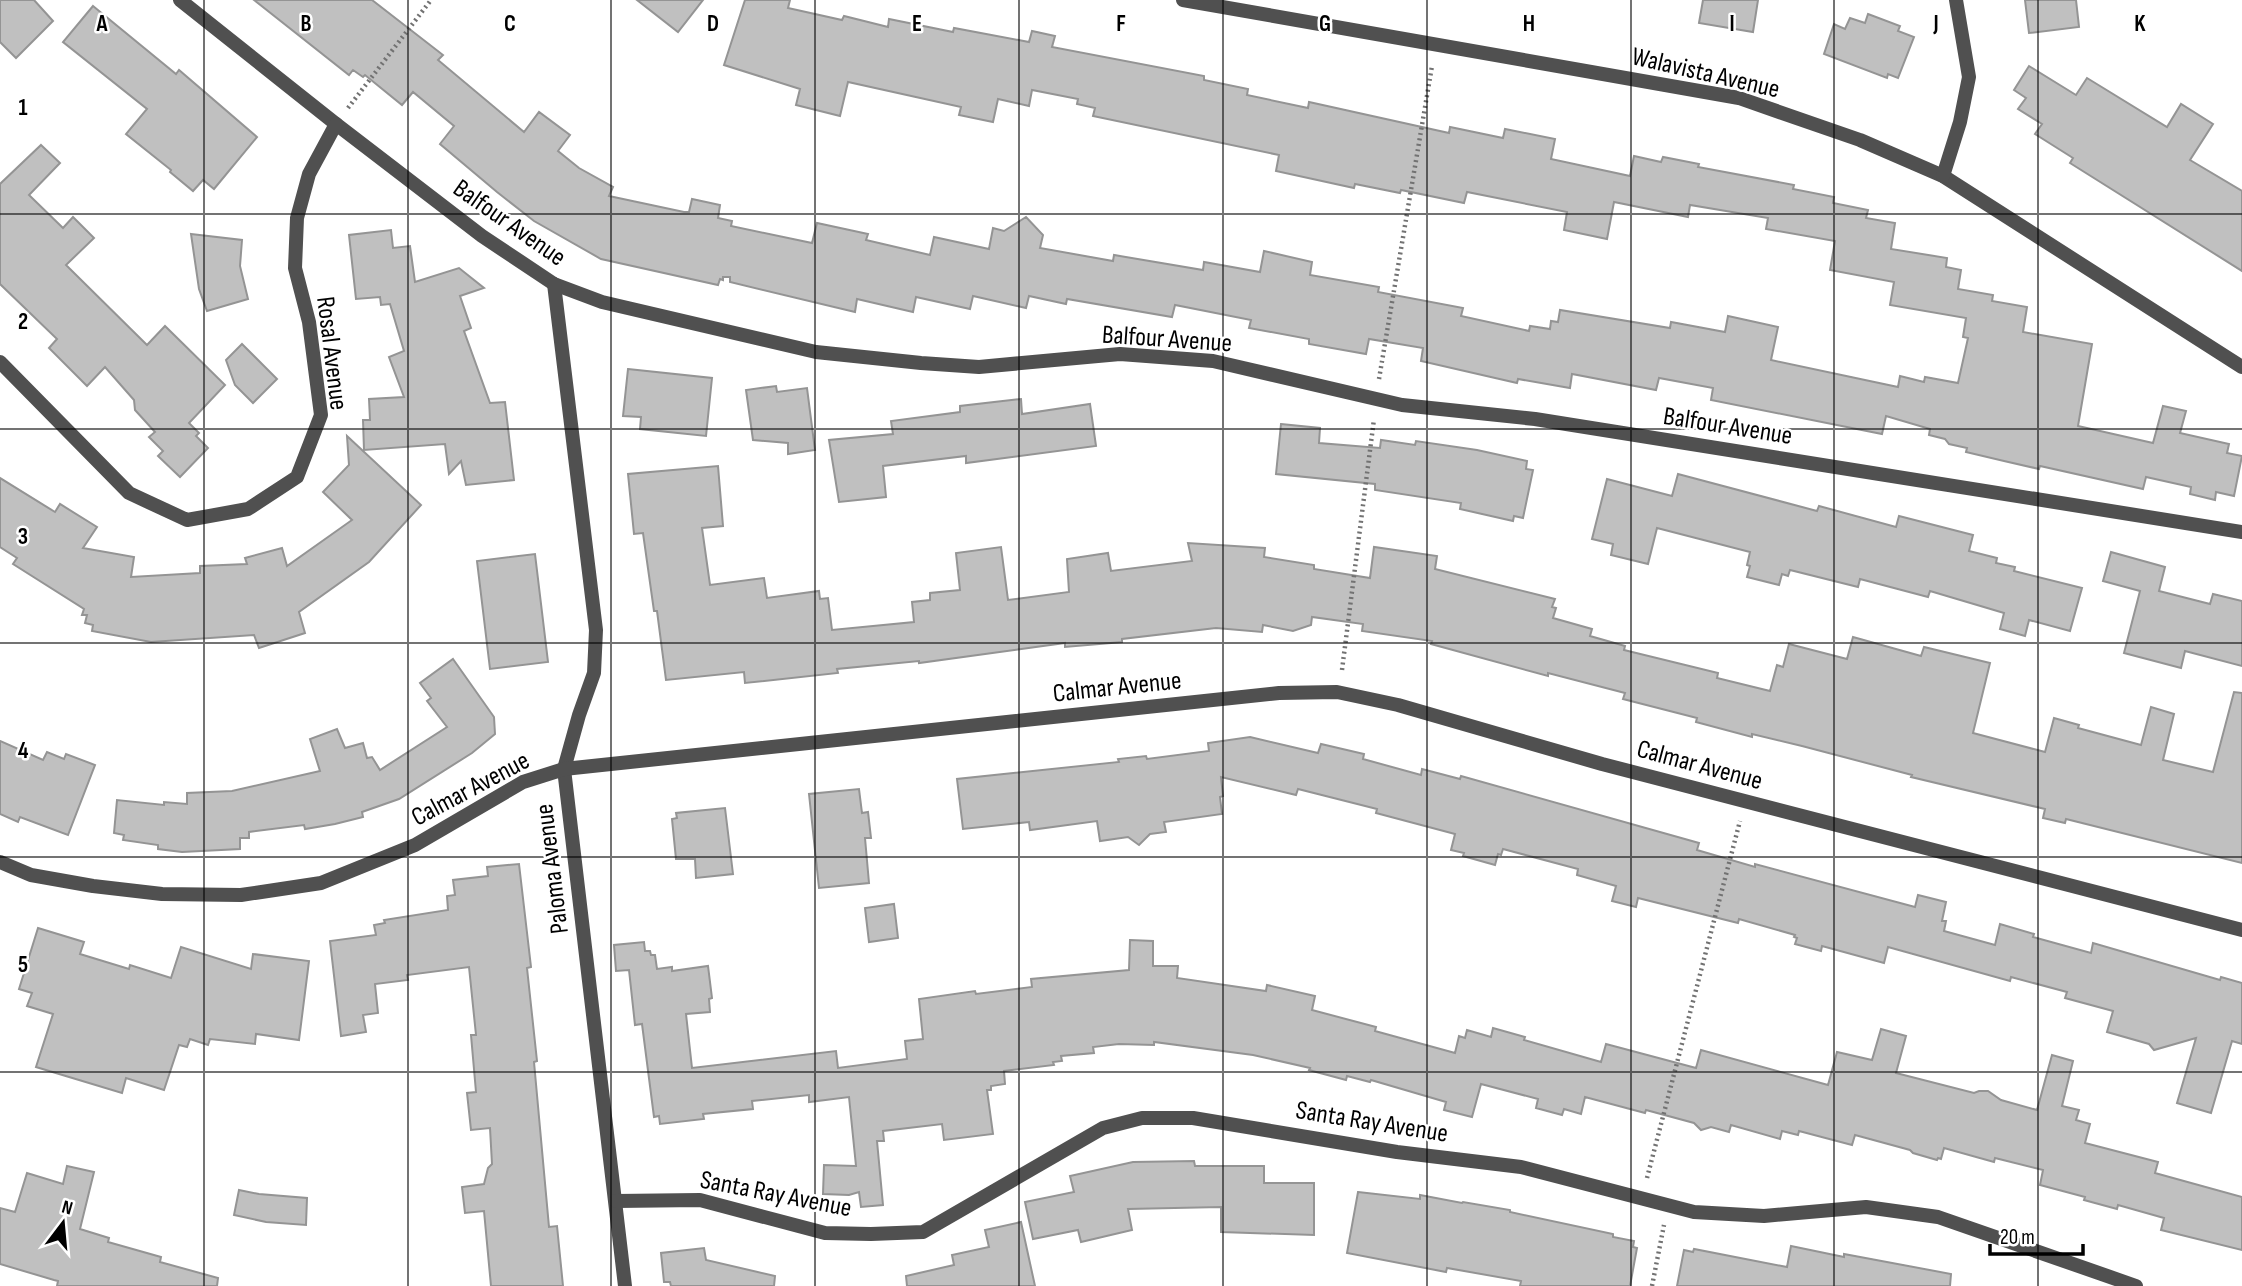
<svg xmlns="http://www.w3.org/2000/svg" width="2242" height="1286" font-family="'Sofia Sans Condensed',sans-serif">
<style>
.building{fill:#c0c0c0;stroke:#949494;stroke-width:2}
.lines{fill:none;stroke-linecap:round;stroke-linejoin:round}
.path{stroke:#727272;stroke-width:4.5;stroke-dasharray:2 3.5;stroke-linecap:butt}
.street{stroke:#505050;stroke-width:14}
.grid{fill:none;stroke:#000;stroke-width:2;stroke-opacity:0.55}
.labels{text-anchor:middle;stroke-width:5;stroke-linejoin:round;paint-order:stroke}
.street-label{font-size:26px;fill:#000;stroke:#fff}
.grid-label{font-size:23px;text-anchor:middle;font-weight:bold;fill:#000;stroke:#fff;stroke-width:5;stroke-linejoin:round;paint-order:stroke}
</style>
<rect width="100%" height="100%" fill="#fff"/>
<g class="building">
<path d="M0,0H34L53,21L16,58L0,42Z"/>
<path d="M254,0H372L443,55L438,60L524,132L539,112L570,135L558,151L579,168L613,187L609,196L684,212H689L692,199L720,205L718,218L732,221L731,226L812,243L817,223L868,234L866,240L930,255L934,237L989,249L993,228L1004,231L1026,217L1043,235L1040,248L1113,261L1114,255L1203,270L1204,262L1260,272L1264,251L1312,262L1310,275L1379,287L1378,292L1463,308L1461,316L1529,331L1530,326L1550,329L1551,321L1558,322L1560,310L1670,328L1671,322L1725,332L1728,316L1778,327L1771,360L1898,387L1900,376L1924,382L1925,377L1958,383L1968,338L1963,337L1966,318L1890,305L1894,282L1830,270L1835,241L1766,229L1768,218L1690,205L1688,217L1614,202L1607,239L1564,230L1567,212L1467,192L1464,203L1401,190L1400,193L1355,184L1354,188L1276,171L1279,155L1093,116L1095,108L1077,104L1078,99L1032,90L1029,106L998,99L993,122L959,115L961,107L848,82L840,116L796,105L800,89L724,65L745,0H790L788,8L842,20L844,16L888,27L889,19L953,32L954,28L1029,42L1032,31L1055,36L1052,47L1204,76V80L1248,89L1247,95L1308,108L1309,102L1449,133L1450,127L1503,138L1505,129L1555,139L1551,159L1630,176L1634,156L1661,162L1663,157L1699,164L1698,167L1794,185L1793,189L1834,197L1833,203L1868,210L1866,218L1895,223L1891,249L1947,258L1946,267L1961,270L1958,289L1993,295L1992,301L2027,307L2023,332L2092,344L2078,426L2153,443L2163,406L2186,411L2180,433L2229,444L2227,453L2242,456L2234,496L2216,492L2215,500L2190,494L2191,487L2146,477L2143,489L2040,466L2039,469L2004,461L1966,452L1967,448L1949,444L1945,439L1929,435L1930,429L1886,416L1882,434L1711,400L1713,388L1659,378L1656,390L1572,374L1570,388L1518,379L1517,383L1421,361L1423,348L1369,339L1366,354L1309,344V339L1249,328L1251,320L1175,305L1172,317L1067,299L1066,304L1029,296L1026,308L973,296L970,309L916,297L913,312L857,299L855,312L730,282V277H723V280L720,279L718,285L601,259L534,221L497,192L440,144L454,126L413,92L402,105L365,75L363,77L353,70L349,75Z"/>
<path d="M637,0H703L678,32Z"/>
<path d="M1703,0H1758L1753,32L1699,23Z"/>
<path d="M2025,0H2076L2079,27L2029,33Z"/>
<path d="M93,6L176,74L179,70L257,137L214,189L203,180L193,191L170,172L171,170L126,134L147,109L63,42Z"/>
<path d="M1868,14L1900,26L1898,31L1914,37L1898,78L1888,74L1887,78L1824,54L1834,24L1845,29L1850,18L1865,23Z"/>
<path d="M2029,66L2076,95L2087,78L2167,127L2181,104L2213,124L2190,160L2242,191V271L2070,163L2073,158L2035,134L2042,124L2018,109L2026,98L2014,90Z"/>
<path d="M41,145L60,163L29,195L63,228L73,217L94,238L66,265L147,345L165,326L225,385L189,423L199,433L196,436L208,448L180,477L158,456L163,451L149,437L155,432L135,410L134,400L105,367L87,386L49,348L57,339L0,284V184Z"/>
<path d="M391,230L393,248L410,246L415,282L459,268L484,288L460,296L471,328L464,331L490,403L505,402L514,480L466,485L461,461L449,474L445,444L364,450L363,420H370L369,399L404,397L389,357L404,351L390,304L381,305L380,297L356,299L349,235Z"/>
<path d="M191,234L242,240L240,266L248,299L207,311L199,289Z"/>
<path d="M242,344L277,379L253,403L235,385L226,360Z"/>
<path d="M628,369L712,378L706,436L640,429L641,417L623,416Z"/>
<path d="M776,386L777,392L807,388L815,450L788,454V443L753,440L746,390Z"/>
<path d="M1021,399L1022,414L1090,404L1096,446L966,463V456L883,466L886,497L839,502L829,440L893,434L891,421L960,412V406Z"/>
<path d="M1281,424L1320,428L1319,443L1380,448L1381,440L1415,445L1416,441L1477,450L1527,461L1526,469L1533,470L1523,518L1514,516L1513,521L1460,509L1461,503L1375,490V484L1276,474Z"/>
<path d="M347,436L421,505L369,562L299,612L305,633L259,648L254,635L151,642L92,631L93,625L85,623L87,615H82L84,609L13,564L17,558L0,547V478L55,512L60,504L97,527L83,548L134,557L131,577L200,573V566L247,564L245,558L282,548L287,566L352,520L323,492L349,465Z"/>
<path d="M718,466L723,526L702,528L710,585L764,578L767,598L819,591L820,599L828,598L832,630L914,622L912,602L930,600V593L960,590L956,553L1001,547L1008,600L1069,592L1067,559L1108,553L1111,571L1192,561L1188,543L1265,548L1264,557L1314,565V569L1370,578L1374,547L1437,556L1435,569L1555,599L1552,607L1556,608L1553,618L1592,629L1590,636L1625,646L1624,650L1718,673L1717,678L1770,691L1777,665L1783,667L1789,644L1847,659L1853,637L1921,656L1924,647L1990,663L1973,733L2045,752L2054,718L2079,725L2078,728L2141,745L2151,707L2174,714L2163,760L2213,772L2234,692L2242,693V863L2066,819L2065,823L2043,818L2045,809L1911,777L1912,775L1802,746L1752,734V737L1696,722L1697,718L1623,699L1625,693L1548,673V676L1431,644L1432,641L1362,631L1363,624L1312,617L1311,625L1293,631L1263,625L1262,632L1216,628L1122,639V642L1065,647V643L919,663V661L837,669L838,673L745,683L744,672L666,680L657,611H654L643,533L634,534L628,474Z"/>
<path d="M1678,474L1817,511L1819,506L1896,527L1899,516L1973,535L1969,551L1997,558L1996,563L2015,567L2014,571L2082,588L2070,631L2029,620L2025,636L2000,629L2004,613L1930,591L1928,597L1860,579L1858,587L1790,570L1788,576L1782,574L1779,585L1747,577L1750,566L1747,565L1750,552L1657,528L1648,564L1611,555L1613,544L1592,539L1607,479L1672,496Z"/>
<path d="M2111,552L2165,567L2159,591L2210,604L2213,594L2242,601V666L2185,651L2181,668L2124,653L2140,591L2103,581Z"/>
<path d="M535,554L548,662L490,669L477,561Z"/>
<path d="M453,659L494,717L495,734L472,753L399,799L362,812L363,817L335,824L305,829L304,825L249,832V838H240V849L182,852L158,849V845L123,840L124,835L114,833L117,800L164,805V802L187,804V793L232,791L320,771L310,739L337,729L345,748L363,743L367,758L372,757L380,770L447,727L427,701L431,698L420,683Z"/>
<path d="M1250,737L1318,753L1321,744L1364,754L1363,759L1421,775L1422,769L1460,779L1461,776L1699,843L1697,850L1755,867V864L1915,907L1918,895L1946,902L1942,921H1946L1944,931L1995,945L2000,924L2034,934L2033,937L2091,953L2093,943L2220,980L2221,977L2242,983V1044L2232,1041L2211,1113L2177,1103L2196,1038L2154,1050L2149,1044L2107,1032L2113,1011L2065,998L2067,992L2011,977L2010,981L1888,947L1884,963L1822,946L1821,951L1795,944L1797,938L1794,937L1795,935L1739,919L1738,923L1638,898L1636,907L1612,901L1616,886L1577,875L1578,869L1503,849L1501,855L1498,854L1495,865L1463,856L1464,853L1451,850L1455,834L1376,813L1377,809L1298,789L1296,795L1221,777L1223,796L1220,797L1222,814L1164,822L1166,832L1150,834L1139,845L1128,837L1100,841L1097,821L1030,830L1029,822L963,829L957,779L1119,762L1118,759L1146,756L1147,759L1209,751L1208,743Z"/>
<path d="M0,741L43,760L47,752L64,759L66,754L95,765L68,835L20,817L18,822L0,814Z"/>
<path d="M859,789L862,813L868,812L871,838H865L869,883L819,888L809,794Z"/>
<path d="M725,808L733,874L696,878L695,859H676L672,819L677,818L676,813Z"/>
<path d="M519,864L531,967L527,968L537,1061L534,1062L549,1227L557,1226L563,1286H491L484,1211L465,1213L462,1187L484,1184L488,1168L492,1164L490,1128L471,1130L467,1093L476,1092L471,1035H476L469,967L407,975L408,980L375,984L378,1013L363,1015L366,1032L341,1036L330,941L376,935L374,925L385,923L384,920L448,910L447,896L455,895L453,880L488,876L487,867Z"/>
<path d="M894,904L898,938L869,942L865,908Z"/>
<path d="M38,928L84,942L80,954L129,969L130,965L171,978L181,947L251,969L253,954L309,961L299,1040L256,1034L255,1044L210,1039L208,1045L190,1039L187,1047L179,1045L164,1090L126,1078L122,1093L36,1067L53,1014L27,1006L32,993L19,989Z"/>
<path d="M1130,940L1153,941V966H1178L1177,978L1266,991L1267,985L1315,996L1312,1010L1376,1027L1375,1031L1455,1053L1459,1036L1465,1038L1467,1030L1491,1037L1493,1028L1525,1037L1524,1040L1601,1062L1606,1044L1696,1068L1701,1050L1828,1085L1837,1052L1872,1060L1881,1029L1906,1036L1896,1073L1974,1093L1979,1091H1988L2001,1100L2037,1110L2052,1055L2073,1061L2062,1106L2079,1110L2076,1120L2090,1124L2085,1143L2158,1162L2155,1173L2242,1197V1250L2161,1230L2164,1218L2118,1205L2117,1209L2084,1200L2085,1197L2040,1185L2043,1170L1995,1158L1994,1162L1944,1148L1941,1159L1938,1158L1937,1160L1913,1153L1910,1150L1855,1135L1852,1145L1799,1131L1798,1135L1782,1131L1780,1139L1731,1125L1729,1132L1711,1127L1701,1130L1694,1123L1646,1110L1645,1113L1585,1097L1581,1114L1564,1109L1562,1115L1536,1108L1538,1099L1481,1084L1472,1117L1444,1110L1446,1102L1371,1080L1370,1082L1347,1076L1346,1080L1309,1070L1310,1068L1253,1055L1154,1042V1045L1119,1044L1093,1047L1094,1053L1061,1056L1062,1061L1053,1062L1054,1065L1004,1071L1005,1084L991,1086V1090H987L993,1134L944,1140L942,1124L883,1131L884,1141H877L883,1205L861,1207L859,1192L849,1195L823,1194L824,1165L856,1166L849,1097L809,1102V1095L752,1101L753,1109L703,1114L704,1119L660,1124L659,1116L654,1117L642,1024L635,1025L629,970L616,971L614,945L644,942L645,951H650L651,955H655L657,969L672,967V971L708,966L712,998L709,999L710,1012L686,1014L692,1068L836,1051L838,1068L907,1059L905,1041L923,1039L919,999L975,991L976,994L1032,987L1031,979L1129,970Z"/>
<path d="M1194,1161L1195,1166H1264V1183H1314V1235L1221,1232V1207L1128,1209L1132,1230L1081,1242L1078,1230L1033,1239L1025,1202L1074,1192L1070,1176L1133,1162Z"/>
<path d="M67,1166L94,1172L80,1229L109,1238L108,1242L161,1257L160,1262L218,1278L217,1286H57L58,1281L54,1280L0,1264V1208L15,1212L27,1173L63,1184Z"/>
<path d="M239,1190L259,1194L307,1198L306,1225L266,1222L234,1215Z"/>
<path d="M1358,1192L1420,1199V1195L1462,1203L1463,1202L1510,1210V1212L1613,1234V1237L1634,1241L1633,1247L1637,1248L1630,1286H1520L1521,1281L1447,1268L1446,1272L1347,1253Z"/>
<path d="M1021,1222L1035,1286H907L906,1276L954,1265L952,1255L989,1247L985,1230Z"/>
<path d="M1791,1246L1844,1257V1254L1951,1274L1950,1286H1677L1684,1250L1693,1252L1694,1249L1787,1267Z"/>
<path d="M704,1248L706,1260L775,1276L774,1286H671L670,1282H664L661,1253Z"/>
</g>
<g class="lines">
<g class="path">
<path d="M348,108L431,0"/>
<path d="M1379,379L1432,66"/>
<path d="M1342,670L1374,419"/>
<path d="M1647,1178L1740,821"/>
<path d="M1652,1286L1664,1225"/>
</g>
<g class="street">
<path d="M180,0L336,124L482,236L554,284L602,302L816,352L921,363L979,367L1120,354L1213,361L1402,405L1535,419L2242,532"/>
<path d="M1183,0L1739,98L1860,140L1943,176L2242,367"/>
<path d="M1943,176L1960,122L1969,77L1956,0"/>
<path d="M554,284L596,630L594,673L579,715L564,769L625,1286"/>
<path d="M0,362L129,493L187,520L248,509L297,477L321,415L309,322L295,268L297,218L309,174L336,124"/>
<path d="M0,862L31,875L93,886L162,894L241,895L321,883L415,845L523,782L564,769L1279,693L1337,692L1398,705L1602,764L2242,930"/>
<path d="M616,1201L700,1200L825,1233L871,1234L923,1232L1103,1128L1142,1118H1193L1397,1152L1521,1167L1694,1212L1764,1216L1866,1207L1938,1217L2136,1286"/>
</g>
</g>
<path class="grid" d="M204,0V1286M408,0V1286M611,0V1286M815,0V1286M1019,0V1286M1223,0V1286M1427,0V1286M1631,0V1286M1834,0V1286M2038,0V1286M0,214H2242M0,429H2242M0,643H2242M0,857H2242M0,1072H2242"/>
<g class="labels">
<g class="street-label">
<text transform="translate(1706 72) rotate(13)" y="9">Walavista Avenue</text>
<text transform="translate(510 222) rotate(35)" y="9">Balfour Avenue</text>
<text transform="translate(1167 338) rotate(4)" y="9">Balfour Avenue</text>
<text transform="translate(333 353) rotate(83)" y="9">Rosal Avenue</text>
<text transform="translate(1728 425) rotate(9)" y="9">Balfour Avenue</text>
<text transform="translate(1117 686) rotate(-6)" y="9">Calmar Avenue</text>
<text transform="translate(1700 764) rotate(15)" y="9">Calmar Avenue</text>
<text transform="translate(470 788) rotate(-28)" y="9">Calmar Avenue</text>
<text transform="translate(551 869) rotate(-97)" y="9">Paloma Avenue</text>
<text transform="translate(1372 1121) rotate(9)" y="9">Santa Ray Avenue</text>
<text transform="translate(776 1193) rotate(11)" y="9">Santa Ray Avenue</text>
</g>
</g>
<g class="grid-label">
<text x="102" y="31">A</text>
<text x="306" y="31">B</text>
<text x="510" y="31">C</text>
<text x="713" y="31">D</text>
<text x="917" y="31">E</text>
<text x="1121" y="31">F</text>
<text x="1325" y="31">G</text>
<text x="1529" y="31">H</text>
<text x="1732" y="31">I</text>
<text x="1936" y="31">J</text>
<text x="2140" y="31">K</text>
<text x="23" y="115">1</text>
<text x="23" y="329">2</text>
<text x="23" y="544">3</text>
<text x="23" y="758">4</text>
<text x="23" y="972">5</text>
</g>
<g transform="translate(63 1223) rotate(16)" stroke="#ffffff" stroke-width="5" paint-order="stroke">
<path d="M0-5L12 26L0 18L-12 26Z" fill="#000000"/>
<text y="-10" font-size="19" font-weight="bold" text-anchor="middle" fill="#000000">N</text>
</g>
<path d="M1990 1244v10h93v-10" fill="none" stroke="#000000" stroke-width="3.5"/>
<text x="2000" y="1244" font-size="21" fill="#000000" stroke="#ffffff" stroke-width="5" paint-order="stroke">20 m</text>
</svg>
